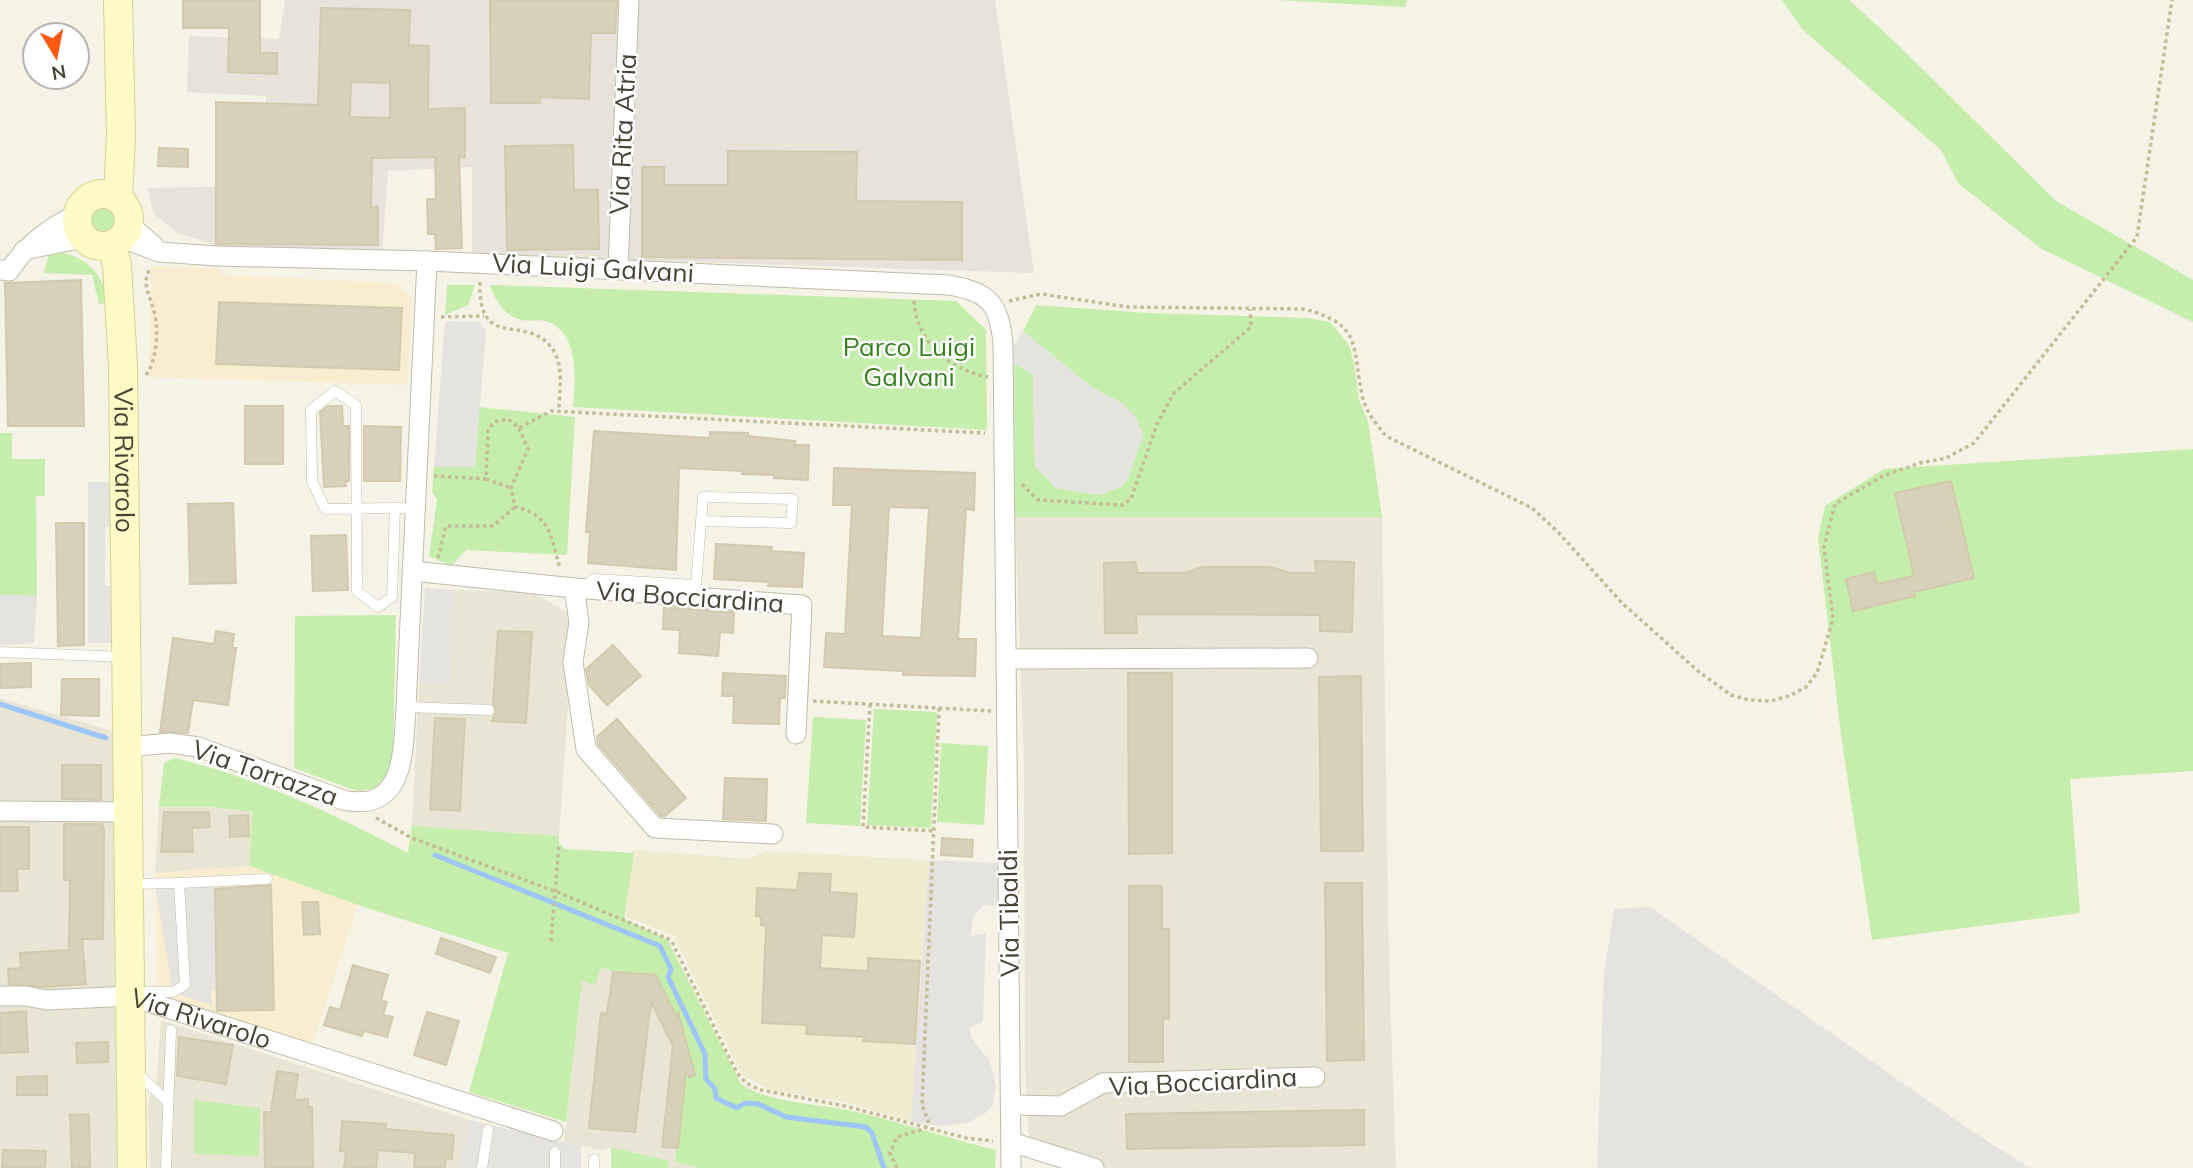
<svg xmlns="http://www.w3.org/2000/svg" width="2193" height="1168" font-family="Mulish,sans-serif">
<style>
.residential{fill:#e9e5d4}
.commercial{fill:#f8edcf}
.industrial{fill:#e7e3db}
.education{fill:#efebcf}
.green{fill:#c5edab}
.parking{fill:#e5e3df}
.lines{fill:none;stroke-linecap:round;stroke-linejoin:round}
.stream{stroke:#9dc5f7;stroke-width:5}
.building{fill:#d7d0ba;stroke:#d3caad;stroke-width:2;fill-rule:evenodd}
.lane-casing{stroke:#c1bca8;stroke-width:11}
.street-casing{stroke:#c1bca8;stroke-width:21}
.secondary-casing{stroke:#d8d192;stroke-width:30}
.path{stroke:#c4bb98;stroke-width:3.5;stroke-dasharray:3.5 3.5;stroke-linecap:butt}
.lane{stroke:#fff;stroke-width:10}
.street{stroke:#fff;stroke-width:19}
.secondary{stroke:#fffac6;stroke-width:28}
.labels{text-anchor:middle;stroke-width:5;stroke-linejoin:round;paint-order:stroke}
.street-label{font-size:26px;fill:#484335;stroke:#fff}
.park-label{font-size:26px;fill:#388022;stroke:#fff}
</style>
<rect width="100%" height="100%" fill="#f5f2e6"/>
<g class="residential">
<path d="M1015,517H1382L1389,966L1396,1168H1066L1029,1143L1025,1068L1024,767Z"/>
<path d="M455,590L532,592L574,616L559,836L412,826L419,682L449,684Z"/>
<path d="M0,698L123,734L119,1168H0Z"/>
<path d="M159,807H213L252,812L250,866L155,873Z"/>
<path d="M601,967L620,974L656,975L688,1049L676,1162L699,1168H668L669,1161L611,1147L602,1150L564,1142L582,980Z"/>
<path d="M161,1020L469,1120L460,1168H150L148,1103L157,1077Z"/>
</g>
<g class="commercial">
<path d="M151,266L220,269L221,275L396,283L412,298L407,385L149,377Z"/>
<path d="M250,866L358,905L312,1045L157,994L155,873Z"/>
</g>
<path class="industrial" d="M285,0H995L1034,273L472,255V167L388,171L382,253L228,249L178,233L153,213L148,188L264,186L266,96L187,92L189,36L279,39Z"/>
<path class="education" d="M633,850L749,859L765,851L929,860L911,1122L845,1102L770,1090L741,1074L674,936L625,916Z"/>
<g class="green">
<path d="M1277,0H1407L1405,7Z"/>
<path d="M1782,0H1849L1894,41L2056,201L2193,280V322L2040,248L1958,183L1941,150L1802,29Z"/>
<circle cx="102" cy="220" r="14"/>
<path d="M64,253C91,260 103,276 108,303L99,304L92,275L44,273L49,254Z"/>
<path d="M447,285H475L468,305L445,315Z"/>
<path d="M490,285L956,301L986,330L987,430L573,407C575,380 580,336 549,322C541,318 530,322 522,320C504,316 495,300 490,285Z"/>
<path d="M1036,305L1148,313L1309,318L1330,322L1349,345L1354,363L1359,400L1368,421L1382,517H1015L1014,363L1033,375L1035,466L1056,488L1099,495L1120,487L1122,403L1094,389L1023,331Z"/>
<path d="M478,407L575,417L567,555L466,550L451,566L429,556L437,500L432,492L434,467H475Z"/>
<path d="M0,433H12V459H45V496H36L37,596L0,595Z"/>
<path d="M2193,449V771L2070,779L2080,913L1872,940L1841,735L1818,538L1825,506L1884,469Z"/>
<path d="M396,615L393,755L385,777L376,788L357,791L294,768L295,616Z"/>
<path d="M874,709L937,712L931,828L867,825Z"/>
<path d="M813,717L866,720L860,826L806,823Z"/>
<path d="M941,743L988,746L984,825L937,822Z"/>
<path d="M175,758C258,778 333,814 408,853L412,826L559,836V844L565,849L634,853L624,919L667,939L741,1084C768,1104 828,1104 861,1113C906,1124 951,1139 996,1150L995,1168H699L675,1162L688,1049L684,1033L655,975L620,974L601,967L595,985L582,981L566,1122L469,1092L508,953L358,905L250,866L252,812L213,807H159L164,763Z"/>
<path d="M194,1100L260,1108L259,1156L194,1154Z"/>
<path d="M611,1147L669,1161L668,1168H611Z"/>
</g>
<g class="parking">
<path d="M445,321L479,322L486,331L475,467H434Z"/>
<path d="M1023,331L1094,389L1122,403L1136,417L1143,435L1128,479L1121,487L1099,495L1056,488L1035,466L1033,375L1014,363L1013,348Z"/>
<path d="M88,482H113V526L105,527V586H112V643H88Z"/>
<path d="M425,588L455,590L449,685L419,682Z"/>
<path d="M0,595L37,596L34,643L0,645Z"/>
<path d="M929,860L998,863L999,907L985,904L973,917L971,936L986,933L983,1021L969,1028L973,1041L990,1061L996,1088L992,1107L984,1114L967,1123L942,1126L911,1122Z"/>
<path d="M155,884L215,885L217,989L211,990L212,1005L173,992Z"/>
<path d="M1650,907L1973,1132L2030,1168H1597L1604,974L1614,909Z"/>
<path d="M469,1120L581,1146V1168H460Z"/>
</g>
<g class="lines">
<g class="stream">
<path d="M0,704L106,738"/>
<path d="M435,855L660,946L671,969L668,977L705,1054L706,1079L715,1089L716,1098L737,1108L745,1103L758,1104L786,1117L866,1127L872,1133L884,1168"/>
</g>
</g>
<g class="building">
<path d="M183,0H260V53H277V74L228,72L229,28H183Z"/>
<path d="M490,0H617L615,33H591L589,99L540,97V103H491Z"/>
<path d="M321,8L410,10L409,45L429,46L428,109L465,108V157H459L462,248L436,249L435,234H428L427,199H436L435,157L372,158L371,207H378V245L216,244V102L318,105ZM351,82L390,83V118L350,117Z"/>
<path d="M573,145L574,190H598L599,249L507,250L505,146Z"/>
<path d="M159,148L188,149V167L158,166Z"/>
<path d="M728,151L857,152L856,201L962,202V260L642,257V167H664V185H728Z"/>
<path d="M81,280L84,426H8L5,283Z"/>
<path d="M219,302L402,308L399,370L216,364Z"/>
<rect x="245" y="406" width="38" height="58"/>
<path d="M328,406H342L343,426H349V481H345L346,486L324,487L320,412Z"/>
<path d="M364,426L401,427L400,481H364Z"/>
<path d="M594,431L710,438V432L748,433V436L795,441V445H809L808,480L774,478V475L742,474L743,471L679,468L676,570L588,563L590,532H586Z"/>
<path d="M834,468L975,473L974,510L966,509L958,639H976L975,676L903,675V671L824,667L826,633L845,634L852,505H833ZM889,507L929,508L921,638L882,636Z"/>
<path d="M1951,481L1974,578L1914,592L1915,596L1853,611L1846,579L1874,572L1877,584L1914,576L1895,493Z"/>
<path d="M233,503L236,583L190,584L188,504Z"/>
<path d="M56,523H84V645L58,646Z"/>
<path d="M346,535L348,590L313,591L311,536Z"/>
<path d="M716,544L772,547L771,551L804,553L802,587L768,586L769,582L714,579Z"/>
<path d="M1315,561L1354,562L1352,632L1320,631V615L1136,614L1137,633H1105L1104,563L1135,562L1138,573H1185L1202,567H1270L1291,573H1316Z"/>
<path d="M664,607L734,612L733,633L720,632L718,656L679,653L680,630L663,629Z"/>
<path d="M216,631L234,634L232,648H236L228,705L193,700L188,733L160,732L173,638L214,644Z"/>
<path d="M498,631L532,632L526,723L492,721L496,711L493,704Z"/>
<path d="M613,645L641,676L607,705L589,685L586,669Z"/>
<path d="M31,663V687L0,688V664Z"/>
<path d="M723,673L786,676L785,698H780L779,724L733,723L734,696H722Z"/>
<path d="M1128,673H1172V853L1129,854Z"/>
<path d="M1361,676L1363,851H1321L1319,677Z"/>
<path d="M62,679H99V716L61,715Z"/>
<path d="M435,718L465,719L460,811L430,809Z"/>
<path d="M617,719L686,798L665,816H661L598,744L597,737Z"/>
<path d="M62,765H101V800L62,799Z"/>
<path d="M725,778L767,779L766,821L723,819Z"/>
<path d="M164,812H209L210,827L192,828L193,852H161Z"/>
<path d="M248,815L249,836L230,837L229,816Z"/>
<path d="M64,824H102L104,830L103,939H82L86,984L43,987L9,984L8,969L21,968L20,953L69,950L70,880H64Z"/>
<path d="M0,827H29V869H17L18,891H0Z"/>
<path d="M942,838L973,840L972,857L941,855Z"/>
<path d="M799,873L831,874L830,892L857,894L854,937L822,935L820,968L868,971V958L920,961L915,1044L863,1041L865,1037L806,1034L807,1025L762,1023L766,926L761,925V917L756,916L757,888L797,890Z"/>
<path d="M1325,883H1362L1364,1060L1327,1061Z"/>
<path d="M271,885L274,1010L217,1011L215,889Z"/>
<path d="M1129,886H1162V929H1169V1019L1163,1018V1062H1129Z"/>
<path d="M302,902H318L320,934L304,935Z"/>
<path d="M441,938L496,957L490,973L436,954Z"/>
<path d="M353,965L388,975L381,1000L387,1002L383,1015L393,1017L387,1037L364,1031L362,1036L324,1025L330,1007L340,1010Z"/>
<path d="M613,972L656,975L677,1018L678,1012L695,1075L689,1077L686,1071L678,1148L662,1147L673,1046L651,1002L635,1132L589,1128L601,1013L607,1014Z"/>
<path d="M26,1011L28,1052L0,1053V1013Z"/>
<path d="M427,1012L459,1021L446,1065L414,1055Z"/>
<path d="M179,1037L233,1045L226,1084L177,1076Z"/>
<path d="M108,1042V1062L77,1063L76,1043Z"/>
<path d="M277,1071L298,1074L294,1100L308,1099V1107H312L313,1168H265L264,1112H271Z"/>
<path d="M47,1076V1095H17V1077Z"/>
<path d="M1364,1110V1145L1127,1149L1126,1114Z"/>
<path d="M89,1114L90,1168H72L70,1115Z"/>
<path d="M342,1121L386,1124V1129L454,1135L452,1159L446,1158L445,1168H414L415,1153L378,1150L376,1168H344L346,1152L340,1151Z"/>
<path d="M3,1150L46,1151L45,1168H2Z"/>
</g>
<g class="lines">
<g class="lane-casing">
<g id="lane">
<path d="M395,508L392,597L378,607L357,591L356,405L335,391L311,410L312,481L325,509C355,508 385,508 415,508"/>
<path d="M584,587L594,579L696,585L703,497L793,499L791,523L701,521"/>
<path d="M0,652L125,657"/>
<path d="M406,707L489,710"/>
<path d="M131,884L179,883"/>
<path d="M141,992H173L185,985L179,883L267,879"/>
<path d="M135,1071L168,1102"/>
<path d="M555,1152V1168"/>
<path d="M594,1159V1168"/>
<path d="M166,1168L171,1030"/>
<path d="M482,1168L488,1130"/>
</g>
</g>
<g class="street-casing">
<g id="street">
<path d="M129,224L154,246"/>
<path d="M122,238L159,252L218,256L427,261L949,285C988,292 999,302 1003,343L1011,1168"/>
<path d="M24,250L83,238"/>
<path d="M618,269L629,0"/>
<path d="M0,270L9,271C26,245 48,228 76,215"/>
<path d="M412,571L574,588L579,622L573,662L586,749L655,828L773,834"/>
<path d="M574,588L802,605L796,734"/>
<path d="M1006,659L1308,658"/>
<path d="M126,747L170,743L198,747L343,800C406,813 403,751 406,707L427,261"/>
<path d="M0,811L126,812"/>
<path id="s1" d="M0,996H26L47,1000L130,996L553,1131"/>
<path d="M1011,1105L1061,1106L1103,1083L1315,1077"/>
<path d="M1011,1142L1094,1168"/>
</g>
</g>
<g class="secondary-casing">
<g id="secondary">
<path d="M118,0L121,136L118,198"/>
<circle cx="103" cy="220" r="26"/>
<path id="s2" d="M112,244L117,265L123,367L132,1168"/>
</g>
</g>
<g class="path">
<path d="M480,282C478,352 524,313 551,347C565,364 559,391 559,411"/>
<path d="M914,301C916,342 950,370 988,377"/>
<path d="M1009,301L1041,294L1128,307L1304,309C1365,325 1351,348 1363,399C1367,413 1377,425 1386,436L1532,508L1558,532L1622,603L1698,671L1731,695L1749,700L1770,701L1789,696L1806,687L1817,673L1833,619L1824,547L1835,504L1883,476L1920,463L1946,458L1974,443L2137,237L2172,0"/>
<path d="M441,317L484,316"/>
<path d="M146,375C157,361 159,328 154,311C150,296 141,283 150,269"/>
<path d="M519,428L528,449L511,488L515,507C552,515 551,538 560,569"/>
<path d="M434,476L486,479L488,431L494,422L508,419L519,428L551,411L985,433"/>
<path d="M486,479L511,488"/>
<path d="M1022,484L1038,500L1123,505L1131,499L1157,424L1174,393L1251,327L1250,309"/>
<path d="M438,558L446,526H493L515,507"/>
<path d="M813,701L991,711"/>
<path d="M870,704L863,827L934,831"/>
<path d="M376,818L412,838L557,892L671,940L737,1073L746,1083L761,1090L845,1106L966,1138L993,1141"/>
<path d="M551,941L559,844"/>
<path d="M897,1168L890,1153L897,1137L924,1129L929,1123L922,1105L939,708"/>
</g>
<use href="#lane" class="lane"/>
<use href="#street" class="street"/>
<use href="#secondary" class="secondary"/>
</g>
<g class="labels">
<g class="street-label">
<text transform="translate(623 134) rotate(-87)" y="9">Via Rita Atria</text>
<text transform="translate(593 268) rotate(3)" y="9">Via Luigi Galvani</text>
<text dy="9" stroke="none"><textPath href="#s2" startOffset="217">Via Rivarolo</textPath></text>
<text transform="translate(690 597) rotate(4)" y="9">Via Bocciardina</text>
<text transform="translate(265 773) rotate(19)" y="9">Via Torrazza</text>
<text transform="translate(1009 913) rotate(-91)" y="9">Via Tibaldi</text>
<text dy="9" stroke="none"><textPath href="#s1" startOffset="205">Via Rivarolo</textPath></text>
<text transform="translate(1203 1082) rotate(-3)" y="9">Via Bocciardina</text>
</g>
<g class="park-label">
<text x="909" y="356">Parco Luigi<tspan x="909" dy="30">Galvani</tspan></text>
</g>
</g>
<g transform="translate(56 56) rotate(170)"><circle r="33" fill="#ffffff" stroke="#b6b4ae" stroke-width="2"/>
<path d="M0-5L12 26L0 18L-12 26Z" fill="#ff5913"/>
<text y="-10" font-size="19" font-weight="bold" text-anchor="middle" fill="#484335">N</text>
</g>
</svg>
